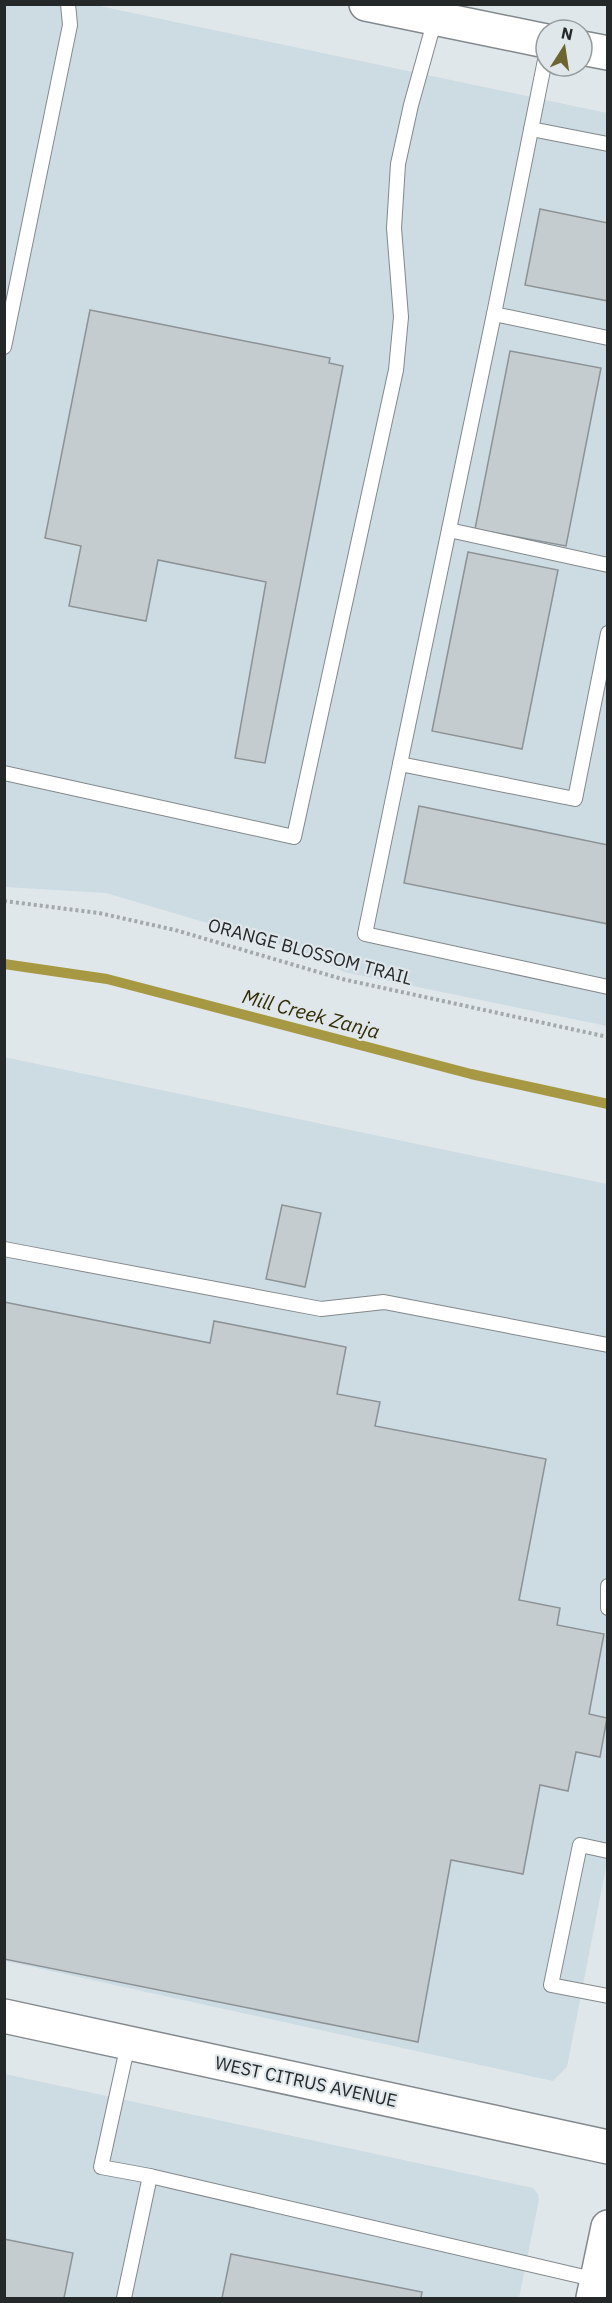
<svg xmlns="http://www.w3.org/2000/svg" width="612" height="2303" font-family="'IBM Plex Sans',sans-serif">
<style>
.built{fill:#cddbe3}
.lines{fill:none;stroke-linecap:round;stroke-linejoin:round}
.stream{stroke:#a79943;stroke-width:10}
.building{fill:#c5cccf;stroke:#8c9295;stroke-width:1.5}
.lane-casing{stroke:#82888b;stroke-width:16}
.secondary-casing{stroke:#82888b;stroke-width:36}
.path{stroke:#a3a8ab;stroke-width:4;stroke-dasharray:3 3;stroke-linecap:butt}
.lane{stroke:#fff;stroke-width:14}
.secondary{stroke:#fff;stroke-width:33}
.labels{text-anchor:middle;stroke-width:4.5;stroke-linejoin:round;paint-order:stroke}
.street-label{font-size:18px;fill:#252829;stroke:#e0e7eb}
.water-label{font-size:20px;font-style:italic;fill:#322c05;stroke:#e0e7eb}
</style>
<rect width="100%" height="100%" fill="#e0e7eb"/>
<g class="built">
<path d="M4,5H95L607,113V1026L344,972L301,951L106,893L5,887Z"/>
<path d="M4,1057L607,1184V1862L567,2067L553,2081L5,1961Z"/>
<path d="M5,2074L533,2188L538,2194L539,2200L519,2298H5Z"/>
</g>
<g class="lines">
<path class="stream" d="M4,964L107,979L471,1074L608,1104"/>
</g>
<g class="building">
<path d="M540,209L608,223V301L525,285Z"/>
<path d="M90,310L330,358L329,363L343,366L265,763L235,758L266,582L158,560L146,621L69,606L81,546L45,538Z"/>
<path d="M510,351L601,368L566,546L475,529Z"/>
<path d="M468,552L558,570L522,749L432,731Z"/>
<path d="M419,806L608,845V924L404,883Z"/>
<path d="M282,1205L321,1213L305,1287L266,1279Z"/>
<path d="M4,1302L210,1343L214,1321L346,1347L337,1394L380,1402L375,1426L546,1459L519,1600L560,1608L557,1625L604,1634L589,1714L607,1718L600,1757L576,1752L568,1791L540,1785L523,1874L451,1860L418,2042L4,1959Z"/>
<path d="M4,2239L73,2253L64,2298H4Z"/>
<path d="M231,2254L422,2292L421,2298H222Z"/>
</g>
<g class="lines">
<g class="lane-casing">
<g id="lane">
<path d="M546,55L494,314L608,338"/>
<path d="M531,129L608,144"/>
<path d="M4,347L70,25L68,4"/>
<path d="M449,530L608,565"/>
<path d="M608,633L575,799L400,764L365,934L608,987"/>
<path d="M400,764L494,314"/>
<path d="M4,773L294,837L396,370L401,317L394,228L398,164L411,105L435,19"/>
<path d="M4,1249L321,1309L384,1302L608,1345"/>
<path d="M608,1586V1608"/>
<path d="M608,1851L580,1845L551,1985L608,1996"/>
<path d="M128,2044L101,2167L150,2176"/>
<path d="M124,2298L150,2176L597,2280"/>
</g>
</g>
<g class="secondary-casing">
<g id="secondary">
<path d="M366,4L546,41"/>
<path d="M582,48L608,53"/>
<path d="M4,2016L608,2147"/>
<path d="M593,2298L608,2227"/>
</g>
</g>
<path class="path" d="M4,901L99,913L175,930L342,979L608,1037"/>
<use href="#lane" class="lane"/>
<use href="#secondary" class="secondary"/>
</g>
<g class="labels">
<g class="street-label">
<text transform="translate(310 952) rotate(15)" y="6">ORANGE BLOSSOM TRAIL</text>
<text transform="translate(306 2082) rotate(12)" y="6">WEST CITRUS AVENUE</text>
</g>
<g class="water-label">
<text transform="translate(311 1014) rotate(15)" y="7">Mill Creek Zanja</text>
</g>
</g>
<rect width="612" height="2303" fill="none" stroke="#252829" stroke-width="12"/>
<g transform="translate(564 48) rotate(12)"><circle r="28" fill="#e0e7eb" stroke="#959b9d" stroke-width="1.5"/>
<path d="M0-4.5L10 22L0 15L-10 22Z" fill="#6c6431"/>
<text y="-9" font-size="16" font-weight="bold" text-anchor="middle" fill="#252829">N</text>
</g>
</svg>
